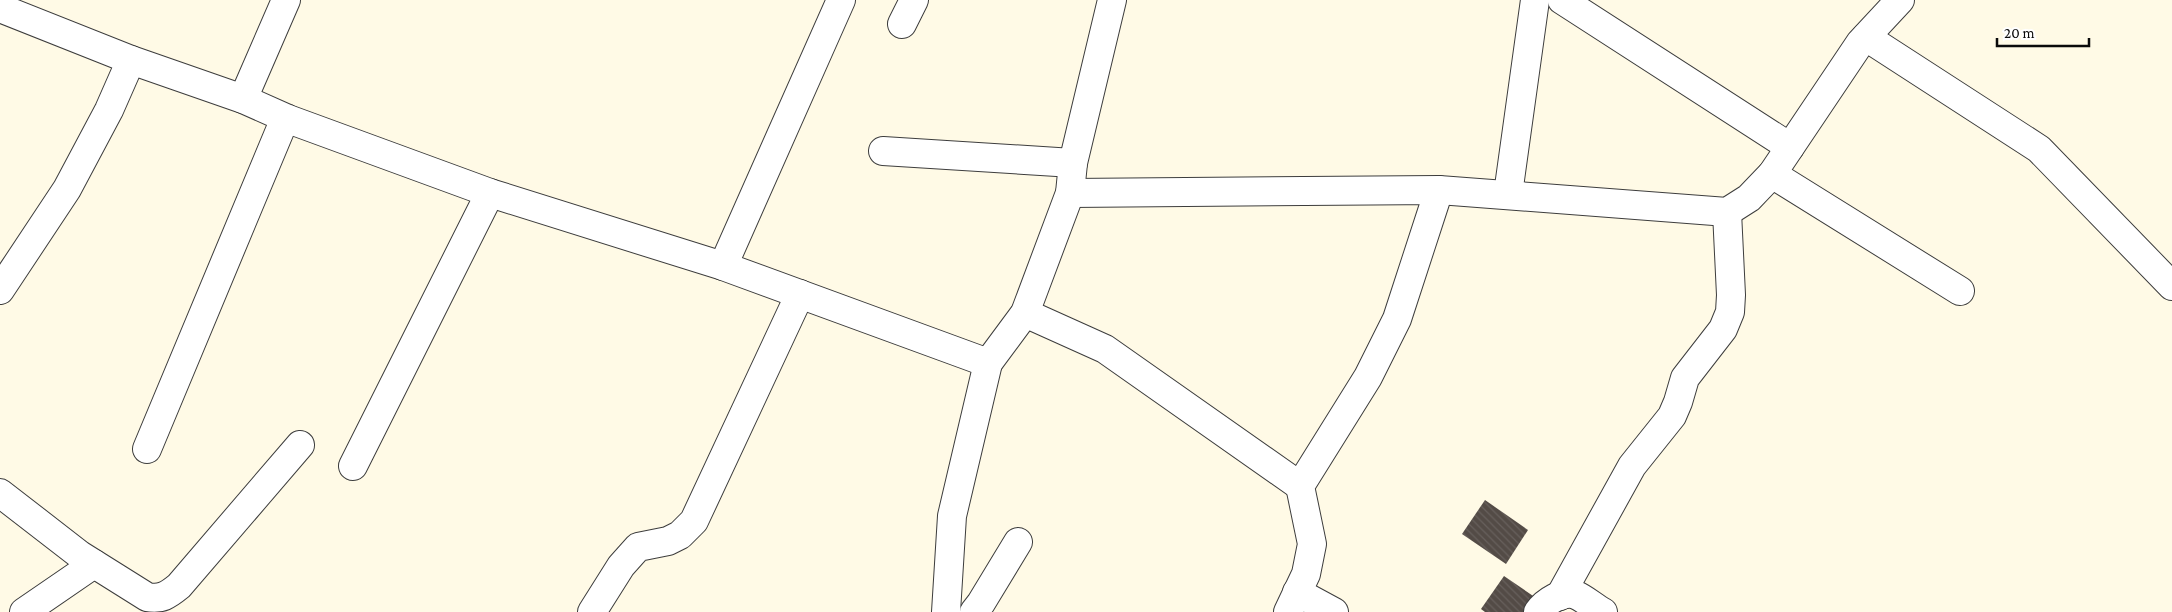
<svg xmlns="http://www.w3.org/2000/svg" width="2172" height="612" font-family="'Crimson Pro',serif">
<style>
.building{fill:url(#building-back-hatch)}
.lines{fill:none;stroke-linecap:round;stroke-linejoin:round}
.minor-casing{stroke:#3d3d3d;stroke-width:30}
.minor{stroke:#fff;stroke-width:28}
</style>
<defs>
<pattern id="building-back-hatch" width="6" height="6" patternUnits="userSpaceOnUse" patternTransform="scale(1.25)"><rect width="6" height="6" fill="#534b46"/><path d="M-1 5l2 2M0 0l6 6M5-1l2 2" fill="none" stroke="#67605c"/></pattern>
</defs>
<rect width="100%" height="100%" fill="#fffae6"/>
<g class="building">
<path d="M1485,500L1528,530L1506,564L1462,534Z"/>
<path d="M1504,576L1539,600L1531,612H1485L1481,609Z"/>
</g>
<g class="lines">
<g class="minor-casing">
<g id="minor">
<path d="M1562,0L1790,147"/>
<path d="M0,8L131,60L243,99L288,119L490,193L723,266L988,363L952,516L946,612"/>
<path d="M902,24L914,0"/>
<path d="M1866,37L2039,149L2172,286"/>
<path d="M243,99L286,0"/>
<path d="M883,151L1073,163"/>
<path d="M1772,174L1960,291"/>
<path d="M1070,193L1439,190L1727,212L1749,198L1772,174L1860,43L1900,0"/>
<path d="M1508,194L1535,0"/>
<path d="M723,266L841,0"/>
<path d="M0,290L67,189L109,110L131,60"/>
<path d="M1025,313L1105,349L1300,486"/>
<path d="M988,363L1025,313L1070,193L1073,163L1112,0"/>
<path d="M147,449L281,128L288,119"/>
<path d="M353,466L490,193"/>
<path d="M0,493L80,555L147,597C161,600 168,595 179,586L300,445"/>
<path d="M1297,592L1334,612"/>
<path d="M1560,596L1632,466L1672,416L1678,402L1685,378L1723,329L1730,312L1731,295L1727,212"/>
<path d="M24,612L94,564"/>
<path d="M592,612L621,566L638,547L668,541L680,535L694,521L800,294"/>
<path d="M974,612L981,603L1018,542"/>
<path d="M1288,612L1306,574L1312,544L1300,486L1368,377L1397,319L1439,190"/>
<path d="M1538,612C1545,602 1563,590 1576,595C1585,599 1594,607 1603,612"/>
</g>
</g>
<use href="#minor" class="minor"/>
</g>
<path d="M1997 38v8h92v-8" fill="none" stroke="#0a0a0a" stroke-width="2.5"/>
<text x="2004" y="38" font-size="15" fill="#0a0a0a" stroke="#ffffff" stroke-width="4" paint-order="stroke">20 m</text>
</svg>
